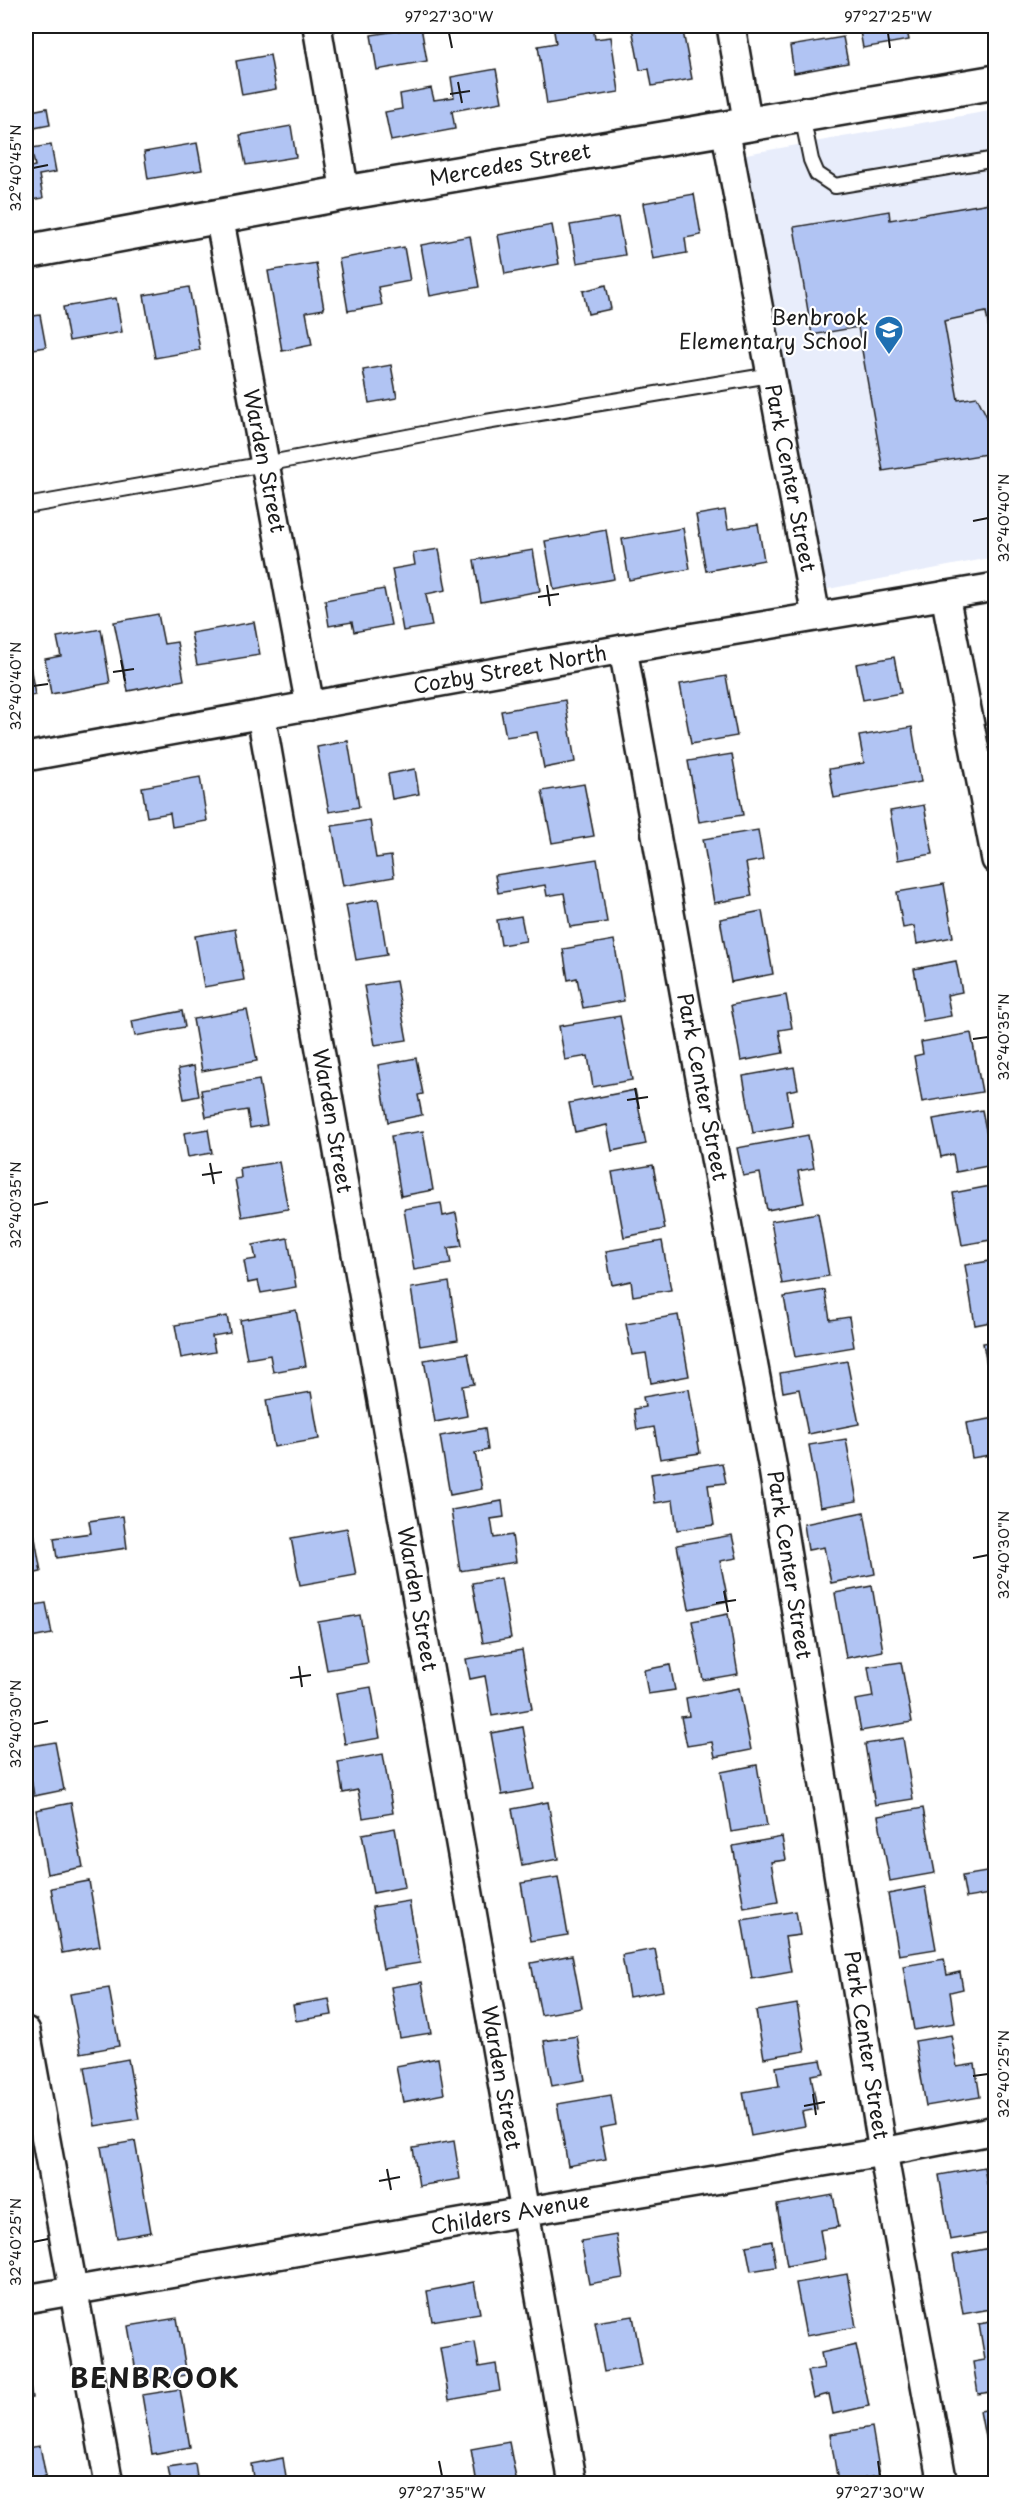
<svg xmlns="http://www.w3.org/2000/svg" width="1021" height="2509" font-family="'Playpen Sans',sans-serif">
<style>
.built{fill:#e8edfb}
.building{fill:#b1c4f3;stroke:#1c1c1c;stroke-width:1.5}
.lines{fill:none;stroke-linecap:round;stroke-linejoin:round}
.lane-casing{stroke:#1c1c1c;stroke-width:18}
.street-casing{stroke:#1c1c1c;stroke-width:32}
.secondary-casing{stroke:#1c1c1c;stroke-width:38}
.lane{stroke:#fff;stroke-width:14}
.street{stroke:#fff;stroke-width:27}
.secondary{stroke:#fff;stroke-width:33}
.ticks{fill:none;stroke:#1c1c1c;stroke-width:2}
.labels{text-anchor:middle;stroke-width:4.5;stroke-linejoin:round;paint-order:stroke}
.street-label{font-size:21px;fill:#1c1c1c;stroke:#fff}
.poi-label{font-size:21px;fill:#1c1c1c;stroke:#fff;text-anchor:end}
.district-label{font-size:27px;font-weight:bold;letter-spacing:1.5px;fill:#1c1c1c;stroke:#fff}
.neatline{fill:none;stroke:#1c1c1c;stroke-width:2}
.ticks-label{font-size:15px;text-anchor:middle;fill:#1c1c1c}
</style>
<rect width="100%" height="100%" fill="#fff"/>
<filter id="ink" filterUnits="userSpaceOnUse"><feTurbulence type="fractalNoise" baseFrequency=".0167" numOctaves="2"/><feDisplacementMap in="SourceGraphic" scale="12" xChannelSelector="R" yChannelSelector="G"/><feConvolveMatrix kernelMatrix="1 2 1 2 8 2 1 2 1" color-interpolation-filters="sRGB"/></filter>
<g filter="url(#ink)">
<path class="built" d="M995,110V557L823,590L746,154Z"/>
<g class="building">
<path d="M553,26H593L595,39L611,37L619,92L547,104L538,46L556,43Z"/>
<path d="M647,26H682L692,79L652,86L649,69L640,70L632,28Z"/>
<path d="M859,26H906L909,40L863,48Z"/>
<path d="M421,27L427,61L377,70L371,35Z"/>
<path d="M843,37L848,63L794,73L790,46Z"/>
<path d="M270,55L276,89L242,95L236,61Z"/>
<path d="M496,69L502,102L452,111L455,129L391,141L385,112L402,109L400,94L431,88L434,100L454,97L451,77Z"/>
<path d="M47,108L50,125L29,129L26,112Z"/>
<path d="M291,126L296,157L246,165L240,135Z"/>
<path d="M197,143L202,170L148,179L144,152Z"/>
<path d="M51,145L56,172L39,175L43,198L26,201V168L35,166L31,148Z"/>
<path d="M694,194L701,235L685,238L687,253L653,259L643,203Z"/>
<path d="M996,202V368L986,312L944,321L958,400L977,397L987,417L993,453L883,471L858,327L812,335L794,227L889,211L890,220Z"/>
<path d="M618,217L625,255L577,263L570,225Z"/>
<path d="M552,225L559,264L505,274L498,235Z"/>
<path d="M470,236L479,287L430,296L421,245Z"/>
<path d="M404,247L410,281L378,287L382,305L348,311L339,259Z"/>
<path d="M316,263L324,309L306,312L312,345L282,351L268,271Z"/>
<path d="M606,285L611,309L588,314L583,291Z"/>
<path d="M189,287L200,350L155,358L144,295Z"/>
<path d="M116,298L122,332L69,341L63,307Z"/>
<path d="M40,315L46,347L26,350V317Z"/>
<path d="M391,365L397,398L369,403L363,370Z"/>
<path d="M725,510L728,529L758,524L764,560L706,571L696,515Z"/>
<path d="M683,528L690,569L629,580L622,539Z"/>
<path d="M606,530L614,579L554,590L545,541Z"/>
<path d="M439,549L446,590L426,594L432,626L403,631L392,569L415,565L413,553Z"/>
<path d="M533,550L540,591L481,602L474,560Z"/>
<path d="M384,589L391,625L354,632L352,622L329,626L325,600Z"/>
<path d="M158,614L164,644L177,642L184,680L128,691L114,622Z"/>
<path d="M254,622L260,655L197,665L191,633Z"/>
<path d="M101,629L110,683L51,694L45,659L61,656L57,637Z"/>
<path d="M27,648L35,695L26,697V649Z"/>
<path d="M894,657L901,693L863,700L856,664Z"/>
<path d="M726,676L737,736L691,744L680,684Z"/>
<path d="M565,700L575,762L544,768L537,732L506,737L501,711Z"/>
<path d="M912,727L921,782L834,798L829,769L864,763L859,736Z"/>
<path d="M348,741L359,807L329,812L317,747Z"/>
<path d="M732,754L743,815L699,822L688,761Z"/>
<path d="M415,769L419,794L392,799L388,774Z"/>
<path d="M200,777L207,821L172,827L170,813L147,817L142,787Z"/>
<path d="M584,784L594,836L552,843L542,791Z"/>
<path d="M924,805L933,854L898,860L890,811Z"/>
<path d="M370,820L376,858L391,856L394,877L343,886L332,826Z"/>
<path d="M758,830L763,860L746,863L752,896L714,903L703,839Z"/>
<path d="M597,859L607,922L570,927L564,893L547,896L545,885L498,893L495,875Z"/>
<path d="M944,884L953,937L917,944L914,926L903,928L897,892Z"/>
<path d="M378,899L387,955L356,960L346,905Z"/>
<path d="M762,911L773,974L731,982L720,919Z"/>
<path d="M521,916L526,941L501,945L497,920Z"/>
<path d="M235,929L244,980L204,987L195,936Z"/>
<path d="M614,940L624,1001L583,1008L577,978L568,980L563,949Z"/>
<path d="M956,961L962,992L947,995L951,1016L923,1021L914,969Z"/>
<path d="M396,981L407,1040L375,1045L364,986Z"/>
<path d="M786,995L792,1028L779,1030L783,1053L741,1061L731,1005Z"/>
<path d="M247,1010L257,1061L202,1071L193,1019Z"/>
<path d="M182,1011L185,1027L135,1036L132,1021Z"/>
<path d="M620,1016L632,1080L593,1087L588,1056L565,1060L559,1026Z"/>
<path d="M971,1033L982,1092L922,1102L914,1056L923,1054L921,1042Z"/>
<path d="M416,1058L423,1094L418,1095L422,1115L388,1122L378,1065Z"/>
<path d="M194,1066L199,1096L184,1099L178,1069Z"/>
<path d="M794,1067L798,1089L787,1091L793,1126L753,1133L743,1076Z"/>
<path d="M259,1080L267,1125L250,1128L247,1110L206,1117L201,1090Z"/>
<path d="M635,1090L646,1144L612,1151L607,1125L575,1132L569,1103Z"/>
<path d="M982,1110L993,1165L956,1172L953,1154L941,1157L933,1119Z"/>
<path d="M208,1129L212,1153L188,1157L184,1133Z"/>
<path d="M423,1131L433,1190L401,1196L391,1136Z"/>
<path d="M808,1135L814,1168L798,1171L804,1203L767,1210L760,1173L743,1176L737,1148Z"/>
<path d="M279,1162L288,1209L242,1217L235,1179L241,1178L240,1168Z"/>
<path d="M653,1165L665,1229L624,1237L612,1172Z"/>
<path d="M996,1185V1239L962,1245L953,1193Z"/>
<path d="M441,1203L443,1216L456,1213L462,1246L448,1248L451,1264L414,1270L404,1209Z"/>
<path d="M818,1213L829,1276L782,1284L771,1221Z"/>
<path d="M288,1238L296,1287L261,1293L258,1281L248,1283L244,1261L256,1259L253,1245Z"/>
<path d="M662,1241L671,1290L633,1296L631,1281L612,1285L606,1251Z"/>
<path d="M996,1260V1321L975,1325L965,1265Z"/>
<path d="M449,1282L458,1340L420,1346L411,1288Z"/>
<path d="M825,1290L830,1320L849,1317L854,1347L795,1357L784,1297Z"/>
<path d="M296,1310L306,1366L273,1372L270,1355L247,1359L240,1320Z"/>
<path d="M678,1315L689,1376L651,1383L646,1353L632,1355L626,1324Z"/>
<path d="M227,1316L230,1333L212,1336L215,1352L181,1358L175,1325Z"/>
<path d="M996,1341V1398H993L983,1343Z"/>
<path d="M468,1353L474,1384L462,1386L467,1416L435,1422L424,1360Z"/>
<path d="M847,1361L859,1424L808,1434L799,1389L783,1392L780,1373Z"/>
<path d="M689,1389L700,1453L660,1459L654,1427L637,1430L634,1409L645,1407L643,1397Z"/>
<path d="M311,1392L319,1439L274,1447L266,1400Z"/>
<path d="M996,1418V1454L972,1458L966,1423Z"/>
<path d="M485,1428L488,1450L475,1453L482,1489L450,1495L440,1436Z"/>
<path d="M846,1439L857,1501L820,1507L809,1445Z"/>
<path d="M26,1461L31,1494L26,1495Z"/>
<path d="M722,1463L726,1483L708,1485L714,1525L677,1530L673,1500L655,1503L651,1474Z"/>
<path d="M502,1501L504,1517L491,1519L494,1538L512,1535L516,1562L460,1571L451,1510Z"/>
<path d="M30,1510L41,1572L26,1575V1511Z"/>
<path d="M864,1512L875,1574L831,1583L824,1547L808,1550L804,1524Z"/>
<path d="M123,1516L127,1548L57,1558L54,1538L91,1533L89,1521Z"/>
<path d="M347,1528L356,1575L300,1585L291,1538Z"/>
<path d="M732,1535L737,1558L720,1561L728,1601L689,1609L677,1545Z"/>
<path d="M501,1578L511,1638L483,1643L472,1583Z"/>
<path d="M872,1586L883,1651L846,1658L835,1593Z"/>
<path d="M26,1594L29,1606L46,1603L52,1634L26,1639Z"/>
<path d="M728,1614L738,1674L703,1680L692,1621Z"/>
<path d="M360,1615L368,1663L327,1670L318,1622Z"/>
<path d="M522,1650L532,1709L492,1716L485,1676L470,1679L466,1659Z"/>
<path d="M901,1662L912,1722L861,1731L855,1700L873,1697L868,1667Z"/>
<path d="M670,1665L675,1690L648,1694L644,1670Z"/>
<path d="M371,1687L380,1738L345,1744L336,1693Z"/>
<path d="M739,1688L751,1750L715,1757L712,1742L687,1746L681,1717L689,1716L686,1698Z"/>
<path d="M523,1727L534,1789L502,1795L491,1733Z"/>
<path d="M903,1738L913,1799L875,1805L865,1744Z"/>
<path d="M55,1742L64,1790L34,1796L26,1747Z"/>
<path d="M383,1754L393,1813L363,1818L358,1790L343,1793L338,1762Z"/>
<path d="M757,1765L767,1826L731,1832L721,1772Z"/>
<path d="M548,1802L558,1859L522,1866L512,1809Z"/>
<path d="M71,1803L83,1867L47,1874L36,1810Z"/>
<path d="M923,1808L935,1873L890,1881L878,1816Z"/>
<path d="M395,1828L405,1887L373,1893L362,1834Z"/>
<path d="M782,1837L786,1860L771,1862L778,1902L744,1908L733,1846Z"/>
<path d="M992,1871L996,1893L966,1898L962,1876Z"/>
<path d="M558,1877L568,1935L531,1941L521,1883Z"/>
<path d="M89,1881L100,1946L62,1953L51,1888Z"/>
<path d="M925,1887L936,1949L899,1955L888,1894Z"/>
<path d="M409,1901L420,1963L383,1969L372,1907Z"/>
<path d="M796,1911L800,1935L785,1937L791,1972L752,1979L742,1920Z"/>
<path d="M655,1949L663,1991L629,1997L622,1955Z"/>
<path d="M572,1955L582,2008L541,2015L531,1963Z"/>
<path d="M944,1959L947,1975L960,1972L963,1989L950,1992L955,2023L914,2030L903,1966Z"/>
<path d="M422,1982L431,2033L400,2038L391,1987Z"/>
<path d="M109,1988L119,2046L81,2053L70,1994Z"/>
<path d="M329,1999L332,2015L296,2021L293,2005Z"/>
<path d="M797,2004L805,2051L764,2058L756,2011Z"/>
<path d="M951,2035L957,2067L975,2064L980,2097L926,2106L915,2041Z"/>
<path d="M577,2036L585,2080L552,2086L544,2041Z"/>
<path d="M438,2058L444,2094L403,2102L396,2066Z"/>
<path d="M128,2059L139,2119L95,2126L85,2067Z"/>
<path d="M821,2060L824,2073L811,2075L817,2109L802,2112L805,2126L751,2136L743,2092L779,2086L776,2067Z"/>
<path d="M611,2095L616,2125L600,2128L606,2159L568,2166L557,2104Z"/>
<path d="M135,2141L151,2232L117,2238L101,2147Z"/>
<path d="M454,2141L460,2179L419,2186L413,2148Z"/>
<path d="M984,2167L987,2184L996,2183V2232L950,2240L939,2175Z"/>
<path d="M833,2195L839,2227L820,2230L825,2259L787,2266L777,2205Z"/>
<path d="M616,2235L623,2278L589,2284L581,2241Z"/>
<path d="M772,2241L776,2267L751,2271L746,2246Z"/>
<path d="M996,2247V2308L963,2314L953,2255Z"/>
<path d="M847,2274L856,2327L806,2336L796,2283Z"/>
<path d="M474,2282L480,2313L432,2321L427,2291Z"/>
<path d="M633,2316L642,2365L604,2372L595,2322Z"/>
<path d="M177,2318L187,2375L138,2383L128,2326Z"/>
<path d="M996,2321V2391L978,2394L973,2362L985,2360L979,2324Z"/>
<path d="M475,2342L479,2367L496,2364L500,2391L449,2400L440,2348Z"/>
<path d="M856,2345L869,2406L833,2414L829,2394L813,2398L807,2371L824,2368L821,2353Z"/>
<path d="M26,2360L32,2398L26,2399Z"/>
<path d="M180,2389L190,2447L152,2454L142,2395Z"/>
<path d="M996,2408V2484H994L980,2411Z"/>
<path d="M872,2427L880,2475L838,2482L830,2434Z"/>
<path d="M26,2440L27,2448L40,2446L46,2477L26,2481Z"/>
<path d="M509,2442L517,2484H477L471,2449Z"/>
<path d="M283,2458L287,2484H254L251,2464Z"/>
<path d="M195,2464L198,2484H171L168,2468Z"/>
</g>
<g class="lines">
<g class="lane-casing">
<g id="lane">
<path d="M802,116L811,160L817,174L835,186L996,159"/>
<path d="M26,506L265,464L486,422L771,375"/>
</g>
</g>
<g class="street-casing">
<g id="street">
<path d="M317,26L345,193"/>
<path d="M731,26L748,125"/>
<path d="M725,128L816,616"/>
<path d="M219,216L310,706"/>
<path d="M945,595L996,860"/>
<path d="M623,649L687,1008L773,1469L883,2152L943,2484"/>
<path d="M261,715L573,2484"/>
<path d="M26,757L623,649L996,587"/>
<path d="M26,2031L109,2484"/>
<path d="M26,2299L546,2208L883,2152L996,2130"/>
</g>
</g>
<g class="secondary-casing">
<path id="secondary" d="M26,252L345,193L996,82"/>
</g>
<use href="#lane" class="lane"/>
<use href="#street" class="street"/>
<use href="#secondary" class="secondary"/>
</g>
</g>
<path class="ticks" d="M449,33L452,48M888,33L890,48M458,82L462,103M450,94L470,91M33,168L48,165M973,521L988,518M547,585L550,606M538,597L559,594M121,660L125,681M113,672L134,669M33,686L48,684M973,1039L988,1037M635,1088L639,1109M627,1100L648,1097M210,1163L214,1184M202,1175L222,1172M33,1205L48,1202M973,1558L988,1555M724,1591L728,1612M716,1603L736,1600M299,1666L302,1687M290,1678L311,1675M33,1724L48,1721M973,2076L988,2074M813,2094L816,2115M804,2106L825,2102M387,2169L391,2190M379,2181L400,2177M33,2242L48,2239M439,2461L442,2476M878,2461L880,2476"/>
<defs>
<g id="school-pin" transform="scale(1.5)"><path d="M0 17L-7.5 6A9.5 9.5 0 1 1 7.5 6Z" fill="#1f6fb2" stroke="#fff"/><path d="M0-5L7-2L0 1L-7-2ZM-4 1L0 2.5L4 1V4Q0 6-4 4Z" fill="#fff"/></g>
</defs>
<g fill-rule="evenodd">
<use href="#school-pin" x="889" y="330"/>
</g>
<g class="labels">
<g class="street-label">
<text transform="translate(510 165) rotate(-10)" y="7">Mercedes Street</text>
<text transform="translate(264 461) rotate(79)" y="7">Warden Street</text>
<text transform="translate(790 478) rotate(79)" y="7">Park Center Street</text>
<text transform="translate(510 670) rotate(-10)" y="7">Cozby Street North</text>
<text transform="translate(702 1087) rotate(79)" y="7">Park Center Street</text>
<text transform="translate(332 1121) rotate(80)" y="7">Warden Street</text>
<text transform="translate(789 1565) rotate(81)" y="7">Park Center Street</text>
<text transform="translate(417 1599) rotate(80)" y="7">Warden Street</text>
<text transform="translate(866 2045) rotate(81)" y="7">Park Center Street</text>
<text transform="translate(501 2078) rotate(80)" y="7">Warden Street</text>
<text transform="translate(510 2214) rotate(-10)" y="7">Childers Avenue</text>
</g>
<g class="poi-label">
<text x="868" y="325">Benbrook<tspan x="868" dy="24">Elementary School</tspan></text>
</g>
<g class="district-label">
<text x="155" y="2388">BENBROOK</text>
</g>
</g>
<rect width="1021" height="2509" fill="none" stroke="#fff" stroke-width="66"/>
<rect x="33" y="33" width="955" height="2443" class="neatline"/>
<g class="ticks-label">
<text x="449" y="22">97°27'30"W</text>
<text x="888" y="22">97°27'25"W</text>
<text transform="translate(16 168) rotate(-90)" y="5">32°40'45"N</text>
<text transform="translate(1004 518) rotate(-90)" y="5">32°40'40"N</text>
<text transform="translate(16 686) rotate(-90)" y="5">32°40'40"N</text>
<text transform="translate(1004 1037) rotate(-90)" y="5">32°40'35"N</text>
<text transform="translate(16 1205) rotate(-90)" y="5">32°40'35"N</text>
<text transform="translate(1004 1555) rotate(-90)" y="5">32°40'30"N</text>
<text transform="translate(16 1724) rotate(-90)" y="5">32°40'30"N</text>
<text transform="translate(1004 2074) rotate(-90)" y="5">32°40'25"N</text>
<text transform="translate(16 2242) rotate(-90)" y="5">32°40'25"N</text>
<text x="442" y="2498">97°27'35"W</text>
<text x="880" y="2498">97°27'30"W</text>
</g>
</svg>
